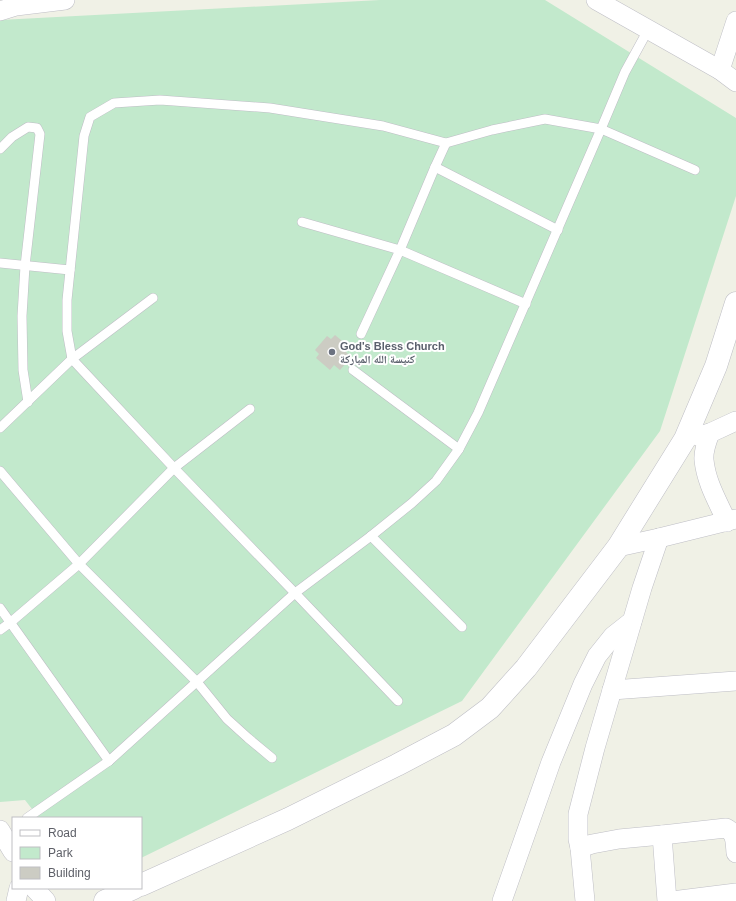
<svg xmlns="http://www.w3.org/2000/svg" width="736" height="901" font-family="Arial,'Noto Naskh Arabic',sans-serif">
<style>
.green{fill:#c2e9cc}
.building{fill:#ccccc3}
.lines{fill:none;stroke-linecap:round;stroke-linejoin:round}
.service-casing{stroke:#bebec5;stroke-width:10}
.minor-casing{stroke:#bebec5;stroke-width:20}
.tertiary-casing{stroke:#bebec5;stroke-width:23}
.service{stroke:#fff;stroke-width:9}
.minor{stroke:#fff;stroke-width:19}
.tertiary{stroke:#fff;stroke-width:22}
.worship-dot{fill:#6b7280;stroke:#fff;stroke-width:1.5}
.labels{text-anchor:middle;stroke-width:4;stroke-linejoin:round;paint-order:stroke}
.worship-label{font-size:11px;font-weight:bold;fill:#5b616d;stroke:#fff;text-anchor:start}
</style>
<rect width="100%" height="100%" fill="#f0f1e6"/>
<path class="green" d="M380,0H545L736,118V196L660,431L462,701L141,858V818H39L25,800L0,802V20Z"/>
<path class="building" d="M335,335L348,346L345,351L351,357L340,370L334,365L330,370L316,358L319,354L315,350L327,336L331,339Z"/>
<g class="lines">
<g class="service-casing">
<g id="service">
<path d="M0,149L12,137L28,127L37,128L40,134L25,266L22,316L23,370L28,402"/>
<path d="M435,167L558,230"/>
<path d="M302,222L400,250L526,304"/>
<path d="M0,263L70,270"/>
<path d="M361,334L400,250L435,167L446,143"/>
<path d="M353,370L459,449"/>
<path d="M0,428L72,359L153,298"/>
<path d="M0,471L79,564L197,682L227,719L248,738L272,758"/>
<path d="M371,536L462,627"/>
<path d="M0,608L109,761"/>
<path d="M0,630L11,622L79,564L174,468L250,409"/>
<path d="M398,701L295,593L174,468L72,359L67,331V300L84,136L90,117L114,103L160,100L270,108L383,126L446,143L492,130L545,119L601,129L695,170"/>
<path d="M27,818L109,761L295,593L371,536L412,503L436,481L459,449L478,413L601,129L625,72L648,30"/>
</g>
</g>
<g class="minor-casing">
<g id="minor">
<path d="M596,0L720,70L736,82"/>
<path d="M0,11L16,6L65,0"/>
<path d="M720,70L736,21"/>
<path d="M710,433C707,441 703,451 704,460C706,482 718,502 727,522"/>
<path d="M698,436L710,433L736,421"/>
<path d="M618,547L659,538L736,519"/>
<path d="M612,690L736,681"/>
<path d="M0,830L13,852"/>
<path d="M662,835L667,901"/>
<path d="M580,848L578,839V814L595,748L642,588L659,538"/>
<path d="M34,888L46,901"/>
<path d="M16,901L19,888"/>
<path d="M502,901L551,762L583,684L597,656L613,636L632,621"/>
<path d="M585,901L580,848L592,844L619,839L662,835L726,828C736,833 735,842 736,853"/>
<path d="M672,901L736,893"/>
</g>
</g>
<g class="tertiary-casing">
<g id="tertiary">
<path d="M141,885L288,819L397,765L454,735L490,708L526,668L618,547L685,439L716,366L736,303"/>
<path d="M105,901L134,888"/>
</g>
</g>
<use href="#service" class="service"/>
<use href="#minor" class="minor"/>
<use href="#tertiary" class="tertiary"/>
</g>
<circle class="worship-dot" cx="332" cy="352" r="4"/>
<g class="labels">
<g class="worship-label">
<text x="340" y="350">God's Bless Church<tspan x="340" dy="13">كنيسة الله المباركة</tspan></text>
</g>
</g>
<rect x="12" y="817" width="130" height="72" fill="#ffffff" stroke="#bfbfc3"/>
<rect x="20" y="830" width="20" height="6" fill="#ffffff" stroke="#bfbfc3"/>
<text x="48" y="837" font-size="12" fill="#5e6068">Road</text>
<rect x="20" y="847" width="20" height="12" fill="#c2e9cc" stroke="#bfbfc3"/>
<text x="48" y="857" font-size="12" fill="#5e6068">Park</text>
<rect x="20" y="867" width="20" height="12" fill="#ccccc3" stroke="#bfbfc3"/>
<text x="48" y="877" font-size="12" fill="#5e6068">Building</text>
</svg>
